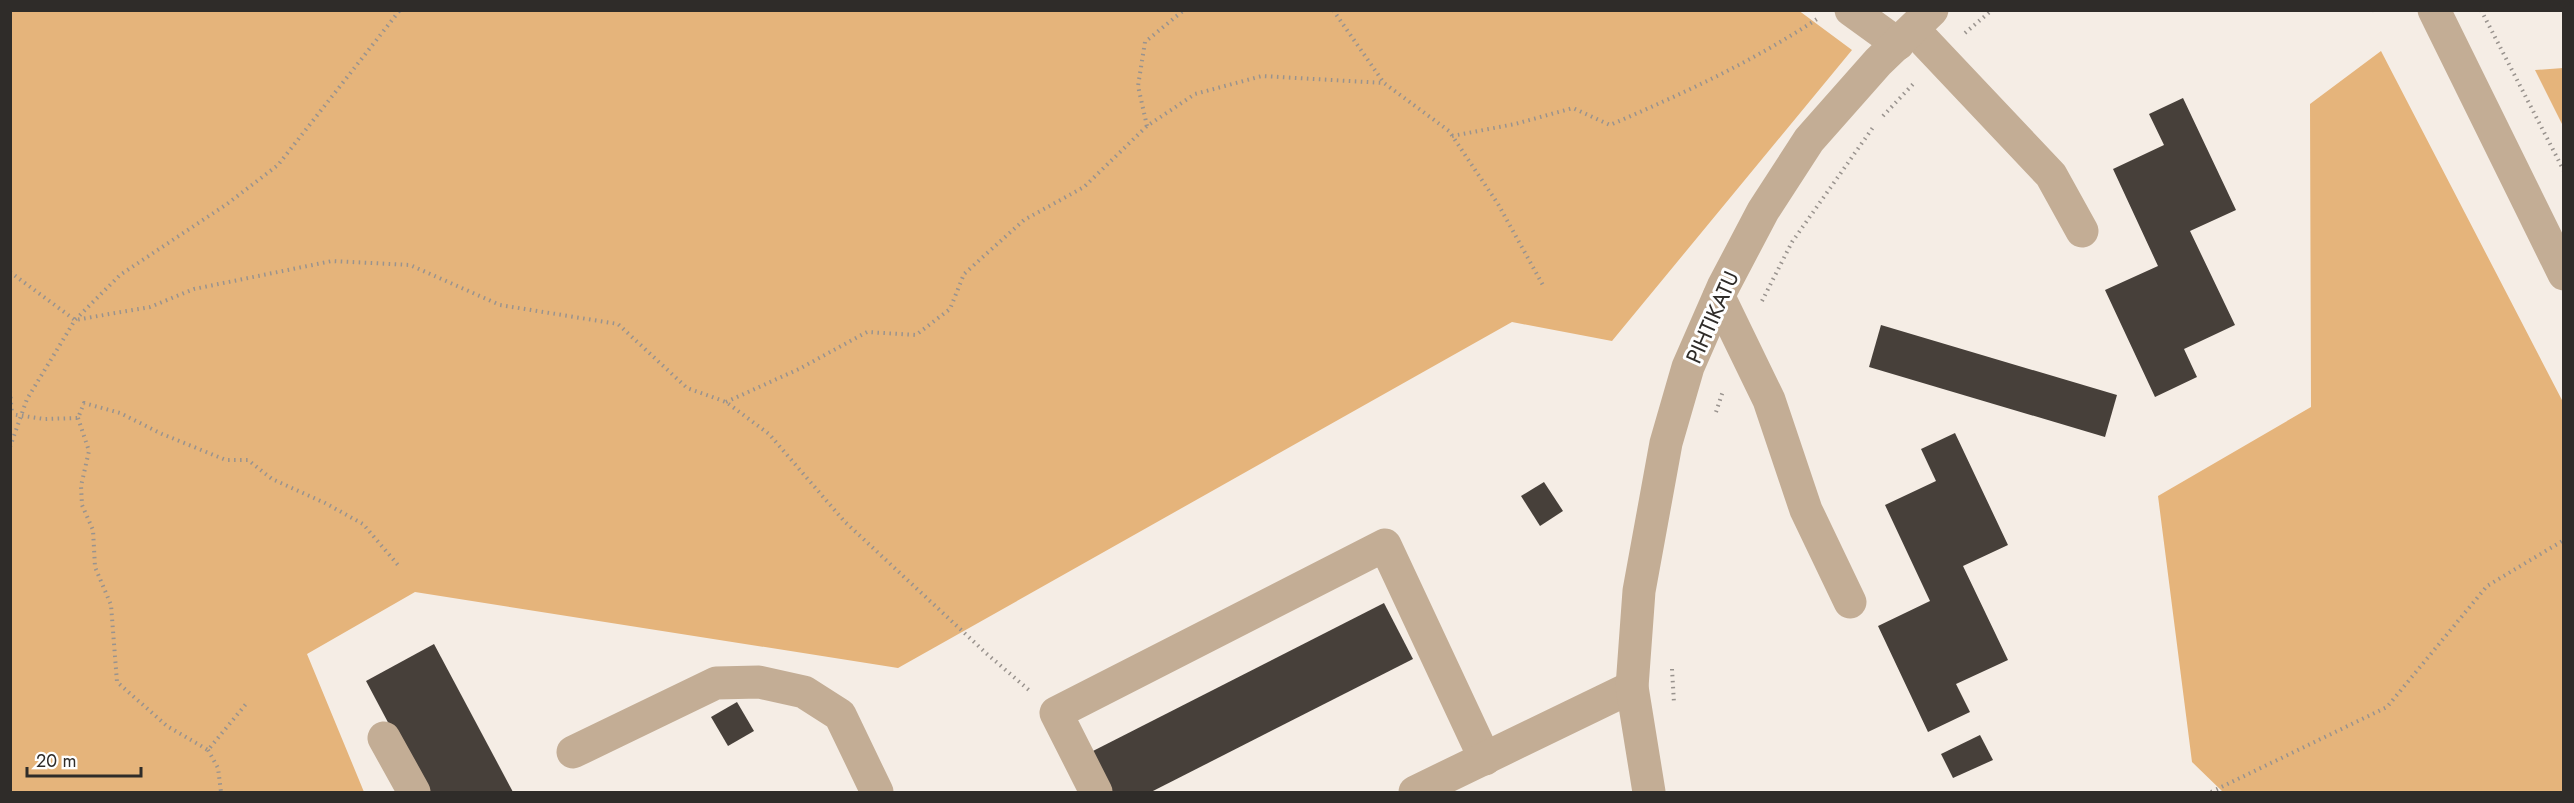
<svg xmlns="http://www.w3.org/2000/svg" width="2574" height="803" font-family="Jost,sans-serif">
<style>
.forest{fill:#e5b47b}
.building{fill:#47403a}
.lines{fill:none;stroke-linecap:round;stroke-linejoin:round}
.path{stroke:#99938e;stroke-width:4;stroke-dasharray:1.5 4.5;stroke-linecap:butt}
.minor{stroke:#c3ad95;stroke-width:33}
.labels{text-anchor:middle;stroke-width:6;stroke-linejoin:round;paint-order:stroke}
.street-label{font-size:22px;fill:#2f2c29;stroke:#fff}
</style>
<rect width="100%" height="100%" fill="#f5ede5"/>
<g class="forest">
<path d="M1798,10L1852,50L1612,341L1512,322L898,668L415,592L307,654L364,792H11V11Z"/>
<path d="M2381,51L2563,402V792H2223L2192,762L2158,496L2311,407L2310,104Z"/>
<path d="M2563,68H2564L2563,126L2535,70Z"/>
</g>
<g class="building">
<path d="M2183,98L2236,210L2190,231L2235,325L2184,349L2197,377L2155,397L2105,290L2158,266L2113,169L2164,145L2149,114Z"/>
<path d="M1881,325L2117,395L2105,437L1869,367Z"/>
<path d="M1955,433L2008,545L1963,566L2008,660L1956,684L1970,712L1928,732L1878,626L1930,601L1885,505L1936,481L1921,449Z"/>
<path d="M1544,482L1563,511L1540,526L1521,496Z"/>
<path d="M1384,603L1413,659L1151,792H1111L1091,752Z"/>
<path d="M434,644L513,792H425L366,681Z"/>
<path d="M737,702L754,731L728,746L711,717Z"/>
<path d="M1980,735L1993,760L1953,778L1941,754Z"/>
</g>
<g class="lines">
<g class="path">
<path d="M1333,10L1384,83L1449,131L1498,204L1544,287"/>
<path d="M2374,10L2376,14"/>
<path d="M2481,10L2564,171"/>
<path d="M1965,33L1992,10"/>
<path d="M1883,116L1915,82"/>
<path d="M1147,126L1138,86L1145,42L1184,10"/>
<path d="M1452,136L1515,124L1573,108L1610,125C1682,94 1752,62 1817,19"/>
<path d="M10,272L75,320L150,307L194,289L332,261L410,265L500,305L618,324L687,388L726,402L769,434L844,521L987,654L1030,691"/>
<path d="M1762,301L1792,242L1874,126"/>
<path d="M10,391L12,414"/>
<path d="M726,402L799,369L867,332L916,335L950,309L964,274L1024,220L1084,187L1147,126L1195,94L1262,76L1384,83"/>
<path d="M1716,412L1723,391"/>
<path d="M10,414L44,419L78,418L84,403L120,413L162,434L226,460H248L272,479L325,503L363,524L398,565"/>
<path d="M78,418L89,451L81,486L82,505L93,530L95,567L111,605L117,682L167,726L208,750L246,704"/>
<path d="M10,447L27,399L75,320L120,275L227,204L278,165L400,10"/>
<path d="M1672,669L1674,703"/>
<path d="M208,750L218,768L221,792"/>
<path d="M2211,792L2387,707L2487,586L2564,540"/>
</g>
<g class="minor">
<path d="M1851,10L1898,44"/>
<path d="M2434,10L2564,274"/>
<path d="M1913,29L2051,175L2082,231"/>
<path d="M1719,297L1769,400L1806,510L1850,602"/>
<path d="M384,738L414,792"/>
<path d="M573,752L716,683L759,682L804,692L840,715L877,792"/>
<path d="M1096,792L1056,713L1385,545L1485,759"/>
<path d="M1415,792L1632,687"/>
<path d="M1649,792L1632,687L1639,591L1666,443L1688,367L1723,287L1763,211L1809,140L1878,62L1932,10"/>
</g>
</g>
<g class="labels">
<g class="street-label">
<text transform="translate(1712 317) rotate(-66)" y="8">PIHTIKATU</text>
</g>
</g>
<rect width="2574" height="803" fill="none" stroke="#2f2c29" stroke-width="24"/>
<path d="M27 767v9h114v-9" fill="none" stroke="#2f2c29" stroke-width="3"/>
<text x="36" y="767" font-size="18" fill="#2f2c29" stroke="#ffffff" stroke-width="4.5" paint-order="stroke">20 m</text>
</svg>
